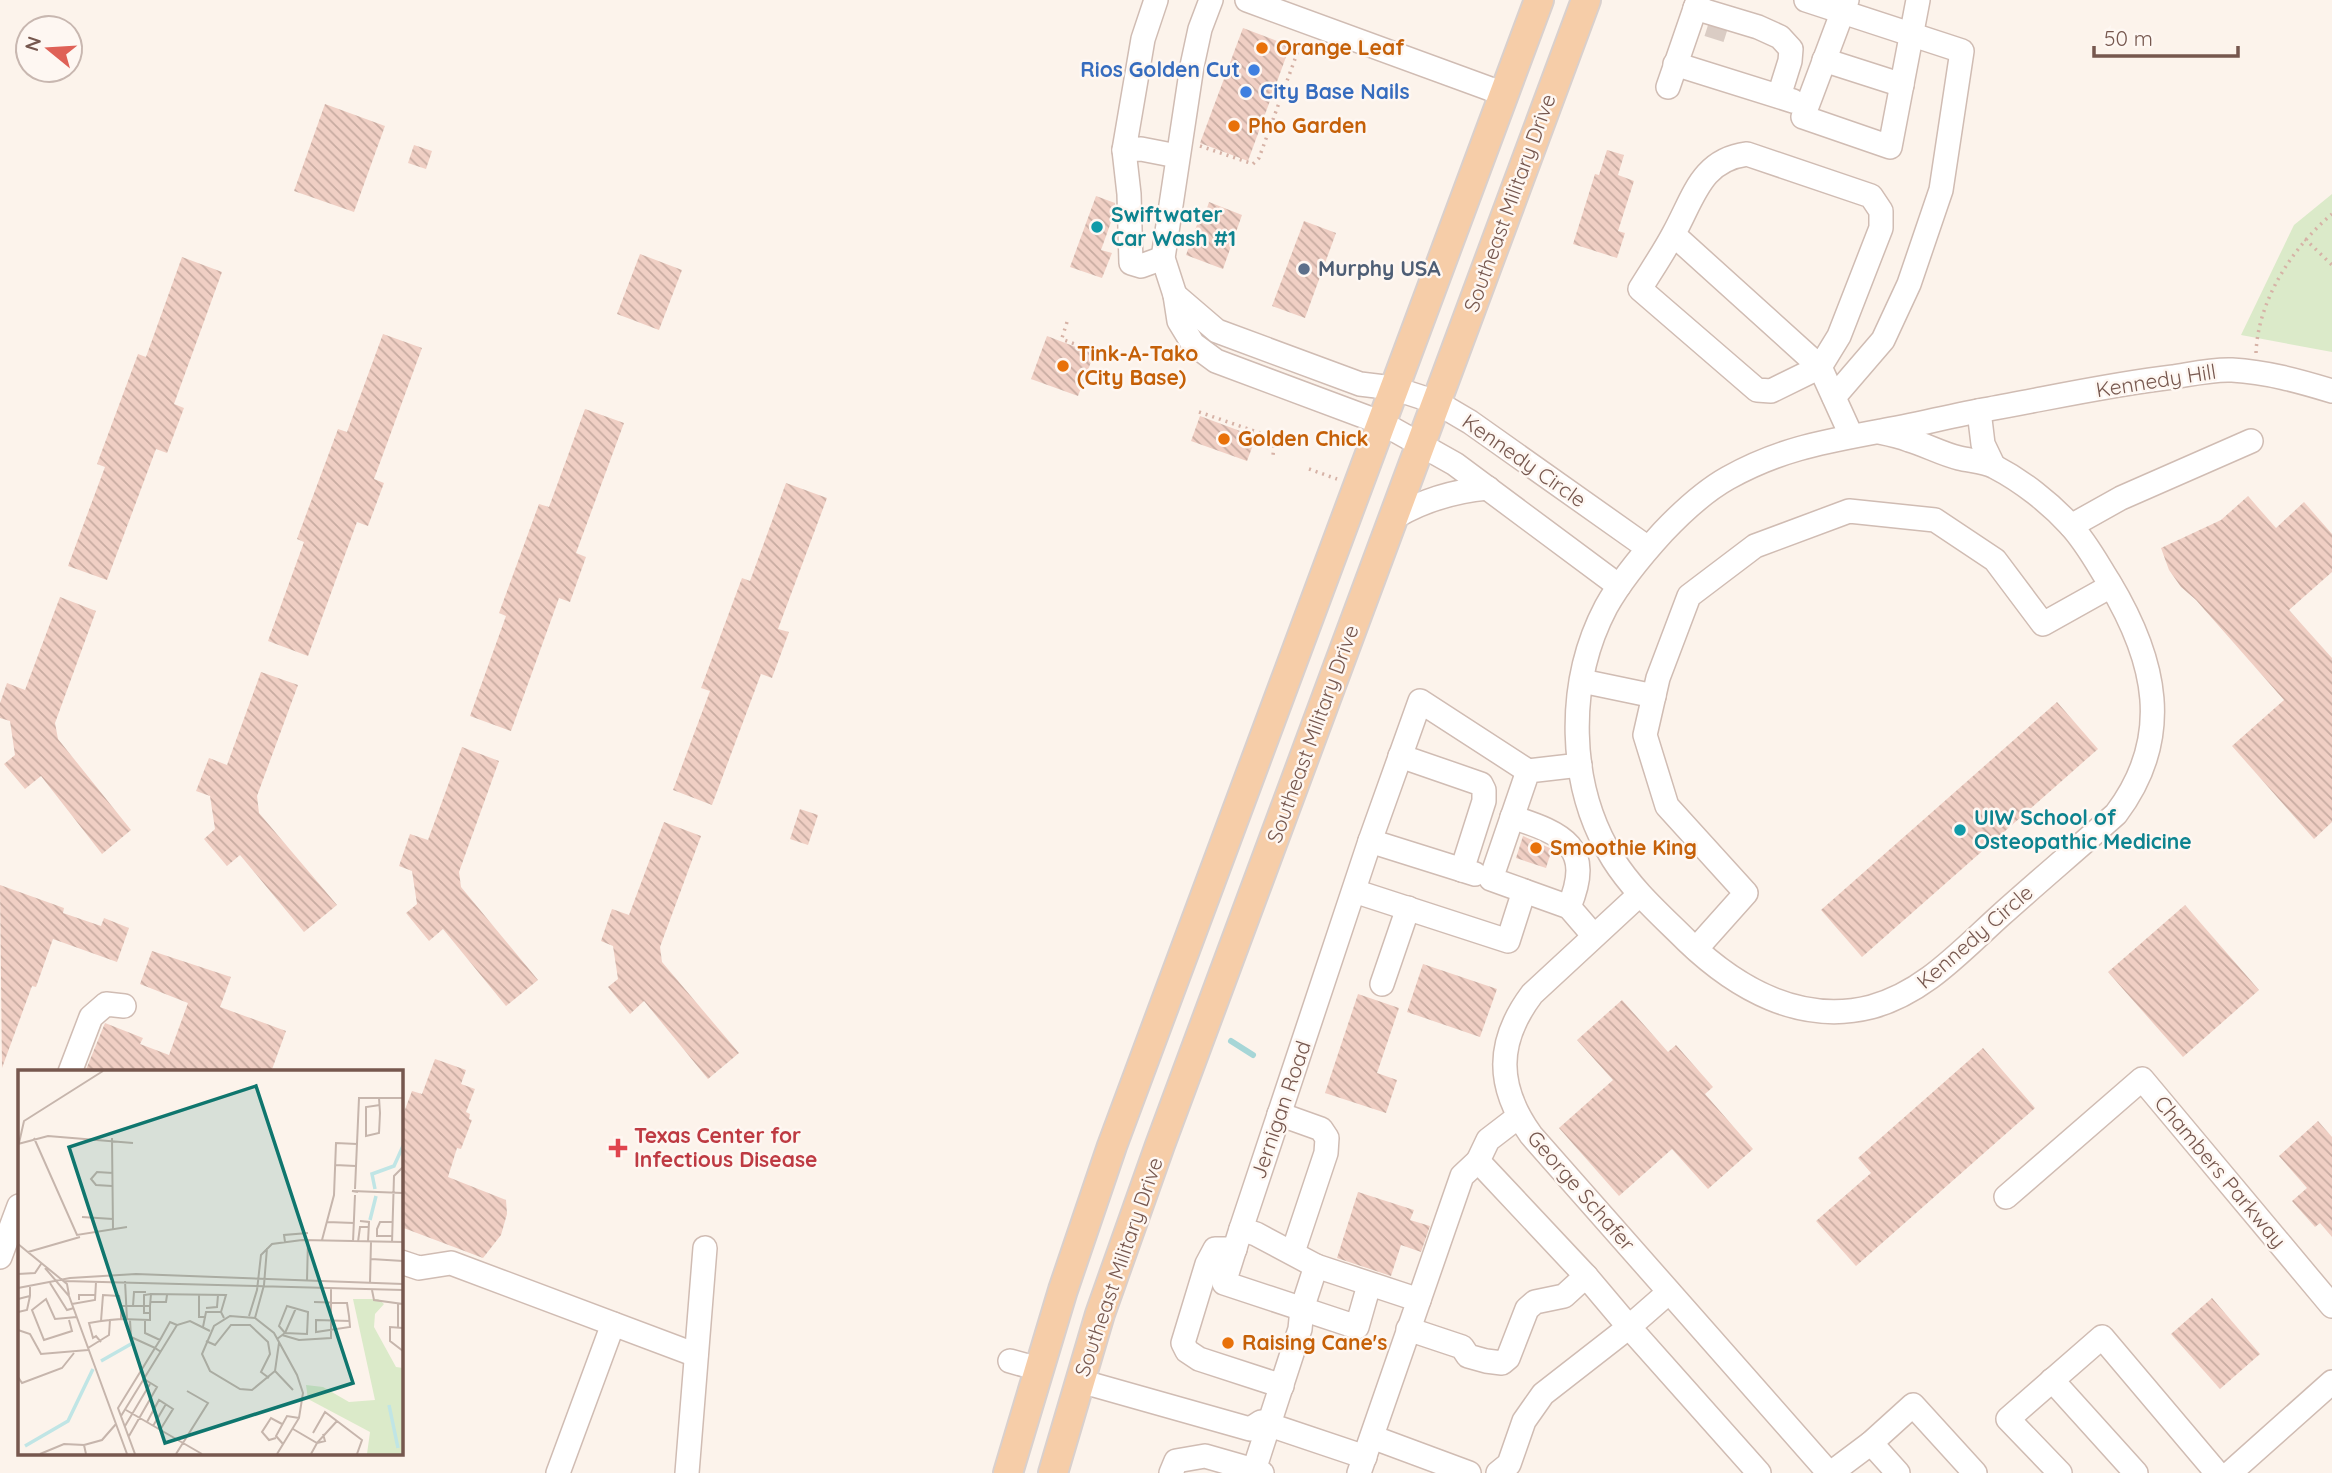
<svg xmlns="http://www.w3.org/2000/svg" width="2332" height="1473" font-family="Quicksand,sans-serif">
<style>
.park{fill:#dbeac9}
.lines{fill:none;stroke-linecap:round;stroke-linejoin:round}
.stream{stroke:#a6d6d7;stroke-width:6}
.building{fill:url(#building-back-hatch)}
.minor-tunnel{stroke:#daccc4;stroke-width:23;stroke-dasharray:23 11;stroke-linecap:butt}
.minor-casing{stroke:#d0bcb3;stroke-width:26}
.major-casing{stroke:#d9d0cd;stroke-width:32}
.path{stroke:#d6b2a6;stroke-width:3.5;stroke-dasharray:2 5;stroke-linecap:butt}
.minor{stroke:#fff;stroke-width:23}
.major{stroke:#f6cda8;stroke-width:28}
.food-dot{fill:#e8710a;stroke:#fef7f2;stroke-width:2.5}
.shop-dot{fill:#3f7fe0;stroke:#fef7f2;stroke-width:2.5}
.culture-dot{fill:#0f9aa8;stroke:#fef7f2;stroke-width:2.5}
.service-dot{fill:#5c6f8a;stroke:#fef7f2;stroke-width:2.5}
.health-dot{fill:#e0444e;stroke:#fef7f2;stroke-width:2.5}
.labels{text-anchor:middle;stroke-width:5;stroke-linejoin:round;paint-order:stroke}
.food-label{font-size:21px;font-weight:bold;fill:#c56008;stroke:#fef7f2;text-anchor:start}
.shop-label{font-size:21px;font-weight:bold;fill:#366cbe;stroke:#fef7f2;text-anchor:end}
.street-label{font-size:21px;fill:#76574e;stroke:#fef7f2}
.culture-label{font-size:21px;font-weight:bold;fill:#0d838f;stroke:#fef7f2;text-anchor:start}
.service-label{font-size:21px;font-weight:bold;fill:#4e5e75;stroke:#fef7f2;text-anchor:start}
.health-label{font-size:21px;font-weight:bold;fill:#be3a42;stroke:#fef7f2;text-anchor:start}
.inset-river{fill:none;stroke:#c0e5e5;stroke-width:3.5}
.inset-road{fill:none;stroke:#c6b5ac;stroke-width:2}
.view{fill:#0f766e;fill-opacity:0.15;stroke:#0f766e;stroke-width:3.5}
.inset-edge{fill:none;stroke:#76574e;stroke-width:3.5}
</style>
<defs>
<pattern id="building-back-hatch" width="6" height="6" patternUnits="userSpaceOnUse" patternTransform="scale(1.75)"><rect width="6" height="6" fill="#f0cfc4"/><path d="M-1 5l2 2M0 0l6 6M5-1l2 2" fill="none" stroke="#c7aba1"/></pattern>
</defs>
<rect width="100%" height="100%" fill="#fcf3eb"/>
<path class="park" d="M2332,194V352L2241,335L2294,225Z"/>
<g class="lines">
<path class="stream" d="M1231,1041L1253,1055"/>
</g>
<g class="building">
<path d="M1243,28L1290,46L1248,161L1200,143Z"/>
<path d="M325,104L385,126L354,212L294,191Z"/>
<path d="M414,145L432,151L426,169L408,163Z"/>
<path d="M1607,150L1624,155L1618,175L1634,181L1618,231L1625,233L1617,258L1573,244L1595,174L1599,175Z"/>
<path d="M1096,196L1115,203V211L1101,250L1112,253L1102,278L1070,267Z"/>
<path d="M1209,202L1242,215L1223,269L1186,255L1199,219L1203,220Z"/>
<path d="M1304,221L1336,233L1305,318L1272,306Z"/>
<path d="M640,254L682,270L659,330L617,314Z"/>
<path d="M182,257L222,272L174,404L184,408L167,453L156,449L107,580L68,566L105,467L97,464L138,354L146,357Z"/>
<path d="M383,334L422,348L374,479L384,483L368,526L357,522L308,656L268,641L304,542L297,539L338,429L347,432Z"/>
<path d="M1047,336L1094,354L1078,396L1031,379Z"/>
<path d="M585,409L624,423L576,553L586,557L570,602L559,598L511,731L470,716L506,616L499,613L539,504L549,507Z"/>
<path d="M1200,416L1256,437L1247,461L1191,441Z"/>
<path d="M786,483L827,498L778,629L789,632L772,678L761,674L712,805L673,790L710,691L701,688L742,578L750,581Z"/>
<path d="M2248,496L2276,528L2304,502L2332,534V572L2289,610L2332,658V822L2314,839L2232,746L2284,700L2196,600L2181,587L2169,570L2161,548L2221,520Z"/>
<path d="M60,597L96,611L55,723L58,739L131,830L102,854L41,776L25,789L4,764L15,755L10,721L0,718V703L7,683L25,690Z"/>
<path d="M261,672L298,685L257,796L259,813L337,905L304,932L240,855L227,866L204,839L215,829L210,796L196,791L209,758L227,765Z"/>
<path d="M2057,702L2098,749L1862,957L1821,910Z"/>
<path d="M462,747L499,761L459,872L461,887L538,980L506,1006L443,929L429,941L406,913L417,904L412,871L399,866L410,834L428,840Z"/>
<path d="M800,809L818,815L808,845L790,839Z"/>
<path d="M664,822L701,836L660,947L662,962L739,1053L708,1079L644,1001L630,1014L608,987L618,979L613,946L601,941L612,909L629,915Z"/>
<path d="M1523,836L1552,849L1546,868L1516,858Z"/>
<path d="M0,885L64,908L63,913L101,926L104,918L129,928L117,962L53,939L36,987L32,986L2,1068Z"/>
<path d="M2185,905L2259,990L2183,1057L2108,972Z"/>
<path d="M152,951L231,977L220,1007L286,1031L271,1072H240L229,1068L227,1072H85L105,1023L143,1038L140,1044L169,1055L188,1003L140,984Z"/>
<path d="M1423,964L1497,989L1480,1037L1407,1012Z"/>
<path d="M1358,994L1399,1008L1377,1073L1397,1080L1386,1113L1325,1093Z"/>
<path d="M1622,1000L1668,1052L1676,1045L1713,1087L1705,1094L1753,1149L1708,1189L1672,1149L1619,1196L1559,1128L1613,1080L1577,1040Z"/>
<path d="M1983,1048L2035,1108L1856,1266L1816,1221L1871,1173L1858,1158Z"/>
<path d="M435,1059L466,1070L461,1084L475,1089L466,1112L470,1114L469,1119L472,1120L461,1149L457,1148L448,1177L506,1200L507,1214L501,1235L483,1258L401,1227V1120L412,1091L422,1094Z"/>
<path d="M2318,1121L2332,1137V1237L2320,1223L2315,1227L2292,1201L2307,1188L2279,1156Z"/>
<path d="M1358,1192L1414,1210L1410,1220L1430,1226L1421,1252L1401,1245L1391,1276L1337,1258Z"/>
<path d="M2212,1298L2260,1354L2220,1389L2171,1334Z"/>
</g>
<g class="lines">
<path class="minor-tunnel" d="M1708,25L1727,31"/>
<g class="minor-casing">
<g id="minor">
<path d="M1156,0L1143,39L1124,150L1141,149L1177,156"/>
<path d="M1211,0L1200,29L1192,66L1163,258L1175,295L1179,321L1193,344L1216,361L1382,423L1455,464L1619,586"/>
<path d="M1247,0L1504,94"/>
<path d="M1806,0L1962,51L1941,190L1909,284L1883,340L1834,397"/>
<path d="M1847,0L1803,117L1890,147L1918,0"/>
<path d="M1695,8L1758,27L1780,37L1791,49L1790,61L1779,96"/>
<path d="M1824,60L1902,85"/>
<path d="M1675,64L1793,101"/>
<path d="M1668,87L1698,0"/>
<path d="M1124,150L1129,194L1131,263L1141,266L1163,258"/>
<path d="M1674,235L1820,367L1771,391L1757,390L1640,289C1651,271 1664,252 1674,233C1694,197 1701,160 1747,154L1871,196L1881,211V228L1839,336L1820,367L1851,435"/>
<path d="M1175,295L1217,331L1360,384L1393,388L1436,402L1470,422L1648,548"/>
<path d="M1979,411L1983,444L1993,465"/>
<path d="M1879,432C1889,434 1899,436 1909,440C1926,445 1942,454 1959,458C1971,461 1985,461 1995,467C2022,481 2050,503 2070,525C2086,542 2097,563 2109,582C2156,660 2174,737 2116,814C2078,848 2039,881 2001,915C1961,951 1924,993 1871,1007C1800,1025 1736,988 1687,941C1661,915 1633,891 1613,859C1567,785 1566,683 1606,607C1621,580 1642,555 1663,532C1682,512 1703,492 1728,478C1780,449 1823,442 1881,431C1917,425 1953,415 1989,409C2050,398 2112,384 2173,377C2192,374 2213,369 2232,370C2267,372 2299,381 2332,391"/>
<path d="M1395,517C1424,500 1454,491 1488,488"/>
<path d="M2071,526L2121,498L2251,441"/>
<path d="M1582,681L1654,696"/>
<path d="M1400,756L1481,784L1484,790V801L1462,870"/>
<path d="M1580,765L1528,771L1491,879L1569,907L1594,936"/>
<path d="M1512,817C1564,834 1594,847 1569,907"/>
<path d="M1370,841L1475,874"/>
<path d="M1354,891L1508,941L1524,891"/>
<path d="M1639,895L1532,994C1496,1042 1496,1086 1531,1135L1829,1473"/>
<path d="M1696,949L1746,893L1667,806L1645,735L1658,678L1689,596L1755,546L1849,511L1935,520L1995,560L2043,624L2111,586"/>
<path d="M1382,984L1408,908"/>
<path d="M70,1072L91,1017L106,1004L124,1006"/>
<path d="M1279,1114L1321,1129L1327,1138L1326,1153L1293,1252"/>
<path d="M1518,1117L1488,1140L1478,1161L1586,1276"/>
<path d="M2006,1197L2142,1079L2332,1306"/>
<path d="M1241,1229L1224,1283L1357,1327L1369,1285"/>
<path d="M1235,1249H1215L1207,1264L1183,1343L1187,1351L1199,1359L1282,1386"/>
<path d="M0,1257L19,1206"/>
<path d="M401,1262L419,1268L451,1263L696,1355"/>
<path d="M1316,1266L1419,1300L1359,1473"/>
<path d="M1669,1292L1629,1327L1759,1473"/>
<path d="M1419,1300L1462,1176L1478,1161"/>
<path d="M1408,1329L1462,1347L1468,1356L1486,1361L1502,1363L1508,1358L1527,1309L1535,1302L1564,1296L1586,1276L1629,1327L1543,1394L1524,1421L1509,1464L1498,1473"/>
<path d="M1010,1361L1039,1369"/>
<path d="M2052,1380L2136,1473"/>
<path d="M1080,1381L1250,1429L1261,1422L1365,1457"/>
<path d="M1372,1437L1469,1473"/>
<path d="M1871,1443L1898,1473"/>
<path d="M558,1473L613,1324"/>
<path d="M687,1473L705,1248"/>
<path d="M1171,1473L1176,1461L1205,1456L1254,1470"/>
<path d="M1262,1473L1254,1470L1300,1329L1302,1309L1316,1266L1256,1234L1241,1229L1370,841L1420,701L1528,771"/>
<path d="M1831,1473L1871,1443L1913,1405L1975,1473"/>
<path d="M2060,1473L2008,1419L2102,1337L2217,1473"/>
<path d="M2230,1473L2332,1382"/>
</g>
</g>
<g class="major-casing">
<g id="major">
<path d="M1008,1473L1063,1290L1112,1146L1539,0"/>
<path d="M1053,1473L1100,1314L1160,1145L1586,0"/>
</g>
</g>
<g class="path">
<path d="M1200,146L1253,164L1259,158L1299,48"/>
<path d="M2305,239L2332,265"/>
<path d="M1067,322L1062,338L1064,340L1097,352"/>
<path d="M2256,353C2258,300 2292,248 2332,214"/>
<path d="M1199,412L1266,435L1274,447L1273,455"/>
<path d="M1309,469L1337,479"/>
</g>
<use href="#minor" class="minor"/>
<use href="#major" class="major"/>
</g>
<g class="food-dot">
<circle cx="1262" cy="48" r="7"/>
<circle cx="1234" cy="126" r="7"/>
<circle cx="1063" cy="366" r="7"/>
<circle cx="1224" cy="439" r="7"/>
<circle cx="1536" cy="848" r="7"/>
<circle cx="1228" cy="1343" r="7"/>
</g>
<g class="shop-dot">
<circle cx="1254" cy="70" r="7"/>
<circle cx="1246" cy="92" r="7"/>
</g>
<g class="culture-dot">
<circle cx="1097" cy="227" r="7"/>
<circle cx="1960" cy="830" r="7"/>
</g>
<circle class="service-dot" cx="1304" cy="269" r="7"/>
<path class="health-dot" d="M614.5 1137.5h7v7h7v7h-7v7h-7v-7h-7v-7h7z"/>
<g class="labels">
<g class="food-label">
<text x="1276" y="55">Orange Leaf</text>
<text x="1248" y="133">Pho Garden</text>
<text x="1077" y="361">Tink-A-Tako<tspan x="1077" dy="24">(City Base)</tspan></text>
<text x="1238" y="446">Golden Chick</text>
<text x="1550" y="855">Smoothie King</text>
<text x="1242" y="1350">Raising Cane's</text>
</g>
<g class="shop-label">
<text x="1240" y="77">Rios Golden Cut</text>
<text x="1260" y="99" text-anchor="start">City Base Nails</text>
</g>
<g class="street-label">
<text transform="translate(1510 203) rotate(-70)" y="7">Southeast Military Drive</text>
<text transform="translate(2156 381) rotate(-9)" y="7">Kennedy Hill</text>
<text transform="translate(1524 461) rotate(35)" y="7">Kennedy Circle</text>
<text transform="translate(1313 734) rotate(-70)" y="7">Southeast Military Drive</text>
<text transform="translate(1975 937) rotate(-41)" y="7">Kennedy Circle</text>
<text transform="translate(1281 1110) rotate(-71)" y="7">Jernigan Road</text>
<text transform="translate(2220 1172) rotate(50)" y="7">Chambers Parkway</text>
<text transform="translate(1581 1191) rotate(49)" y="7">George Schafer</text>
<text transform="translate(1119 1267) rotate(-71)" y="7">Southeast Military Drive</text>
</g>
<g class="culture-label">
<text x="1111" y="222">Swiftwater<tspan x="1111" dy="24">Car Wash #1</tspan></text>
<text x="1974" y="825">UIW School of<tspan x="1974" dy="24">Osteopathic Medicine</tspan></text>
</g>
<g class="service-label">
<text x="1318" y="276">Murphy USA</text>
</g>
<g class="health-label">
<text x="634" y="1143">Texas Center for<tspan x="634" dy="24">Infectious Disease</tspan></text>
</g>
</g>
<g transform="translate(18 1070)">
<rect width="385" height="385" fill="#fcf3eb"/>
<path d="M335,229H360L366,234L357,244L356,257L378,297L385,298V384H349L352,362L290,329L288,315L305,317L331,332L357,330Z" fill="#dbeac9"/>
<path class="inset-river" d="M357,119L354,104L376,96L385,76M352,150L358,126M83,291L113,274M371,335L380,378M7,376L50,351L75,299"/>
<path class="inset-road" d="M361,28L362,43L361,63L348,66V37L362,35M16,68L59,165L109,157M94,68L95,160M1,73L6,51L85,1M0,74L30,66L115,73M317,95L338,96M94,116L78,115L73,109L79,102L95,103M337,119L341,28H385M340,122L334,121L385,123M64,147L95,149M342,151L351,152L350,172M309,152L336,153M374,166H359V159L362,152H375M304,170L316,125L318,73L339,74M267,172L266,165L290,163M335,172L337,125M340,172L342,157H350M374,173L376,106L385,97M0,174L49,214L51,225M10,182L62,167M353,189L385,191M27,198L51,226L109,384M0,204L17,203L23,194M46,211L385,220M107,211L109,250M289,211L290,170M32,213L49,240L56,238M352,213L353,172M0,218L52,208L118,204L385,214M354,220L356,230L385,234M181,225V247H188M0,229L12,226V216M61,230V225H78M132,232H148L149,225M296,232L329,233L331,246L332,257L298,262V250L332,251M54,234L77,230L78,212M115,236L116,222H128M188,238L199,237L200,225M0,242L9,240L12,226M131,243H126V225L133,224M231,246L239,220L243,185L254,174L284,170L385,172M237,248L246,215L249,178M103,249L132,250V236M51,250L54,261L26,270L14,240L28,229L37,249L59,247M92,250L83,251L85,225L101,226L103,236M112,250L113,267L137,278L142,270L127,263V250M185,257L188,242H203L206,248M380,258V233M385,258L372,257V271L385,281M0,260L12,264L23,284L70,280M267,263L278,238M264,265L281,270L313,268V218M259,269L267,263L289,264L290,242L269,236L261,256L267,263M142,270L152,252L159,255M188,271L197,275L213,255H232L250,272L252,284L243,302L251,308M83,272L78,266L75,268L71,253L83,251M70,278L91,265L92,250L103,249V236H132L133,224L208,225L203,242M257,301L275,320M0,307L4,313L44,298L56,283M108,340L184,384M103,346L159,255L172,251L192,261M129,352L141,330L155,339L142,360M107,356L132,314M135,356L148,334M275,359L299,373L319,351M295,363L307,342L344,370L339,384M111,366L139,317L126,309M258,368L251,370L244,362L253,348L264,354M265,374L258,366L269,346L281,348M66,375L84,370L98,354M22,384L46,374L66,375L68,384M117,384L100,338L137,278L143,282M158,384L190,333L169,321M259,384L281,348L285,323L279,305L256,263L237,248L212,246L196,256L184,284L192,301L222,319L234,320L257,301L261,273M293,384L299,373L307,371L305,364"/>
<path class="view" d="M238,16L335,313L147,373L51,77Z"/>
<rect width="385" height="385" class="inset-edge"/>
</g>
<g transform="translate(49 49) rotate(288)"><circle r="33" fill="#fef7f2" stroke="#c8b7b0" stroke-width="2"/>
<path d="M0-5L12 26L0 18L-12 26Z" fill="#df6157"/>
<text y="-10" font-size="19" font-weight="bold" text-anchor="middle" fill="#76574e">N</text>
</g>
<path d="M2094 46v10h144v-10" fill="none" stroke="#76574e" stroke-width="3.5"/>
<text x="2104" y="46" font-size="21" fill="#76574e" stroke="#fef7f2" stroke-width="5" paint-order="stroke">50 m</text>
</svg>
